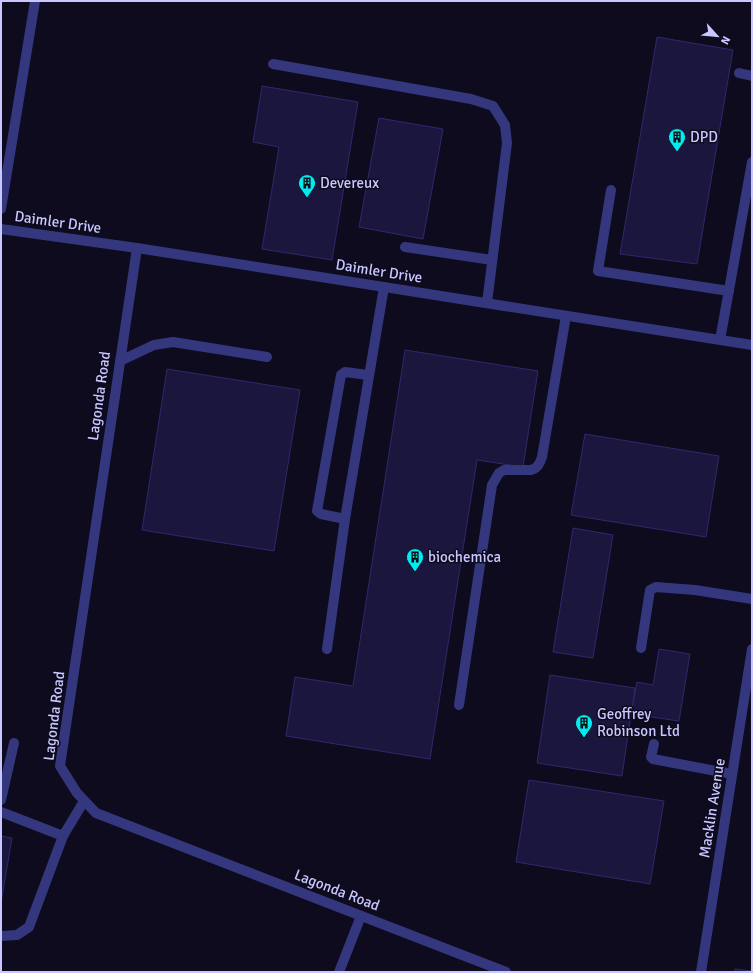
<svg xmlns="http://www.w3.org/2000/svg" width="753" height="973" font-family="Signika,sans-serif">
<style>
.building{fill:#1b163e;stroke:#30286b}
.lines{fill:none;stroke-linecap:round;stroke-linejoin:round}
.minor{stroke:#34377d;stroke-width:10}
.labels{text-anchor:middle;stroke-width:3;stroke-linejoin:round;paint-order:stroke}
.poi-label{font-size:15px;fill:#c9c7ff;stroke:#0d0b1d;text-anchor:start}
.street-label{font-size:15px;fill:#c9c7ff;stroke:#0d0b1d}
</style>
<rect width="100%" height="100%" fill="#0d0b1d"/>
<g class="building">
<path d="M657,37L733,50L697,264L620,254Z"/>
<path d="M262,86L358,102L332,260L262,249L279,147L253,142Z"/>
<path d="M379,118L443,129L423,239L359,227Z"/>
<path d="M405,350L538,371L523,467L477,460L430,759L286,736L295,677L353,686Z"/>
<path d="M167,369L300,390L274,551L142,530Z"/>
<path d="M585,434L719,456L706,537L571,515Z"/>
<path d="M573,528L613,535L593,658L553,652Z"/>
<path d="M659,649L690,654L679,721L631,714L637,682L653,685Z"/>
<path d="M550,675L635,688L622,776L537,763Z"/>
<path d="M529,780L664,801L650,884L516,862Z"/>
<path d="M1,836L12,838L1,903Z"/>
<path d="M735,969L752,971V972H734Z"/>
</g>
<g class="lines">
<g class="minor">
<path d="M273,64L471,99L493,106L505,125L507,143L487,303"/>
<path d="M739,73L752,76"/>
<path d="M611,190L598,271L729,291"/>
<path d="M1,209L35,1"/>
<path d="M1,229L137,248L752,345"/>
<path d="M405,247L492,260"/>
<path d="M137,248L60,766L77,793L96,813L506,972"/>
<path d="M720,340L752,162"/>
<path d="M120,361L154,345L173,342L267,357"/>
<path d="M345,519L321,514L317,511L341,375L345,372L368,375"/>
<path d="M641,648L650,590L656,587L695,590L752,599"/>
<path d="M327,649L345,519L384,287"/>
<path d="M459,705L492,485L499,473L504,470H531C538,468 540,463 542,457L566,316"/>
<path d="M654,744L651,757L653,759L732,774"/>
<path d="M1,800L14,743"/>
<path d="M1,812L63,836"/>
<path d="M1,936L17,935L29,927L63,836L84,801"/>
<path d="M339,972L361,916"/>
<path d="M701,972L752,649"/>
</g>
</g>
<defs>
<g id="building-pin" transform="scale(0.9)"><path d="M0 17L-7.5 6A9.5 9.5 0 1 1 7.5 6Z" fill="#00ecf2" stroke="#0d0b1d"/><path d="M-4-6H4V6H1V3H-1V6H-4ZM-2.5-4.3h1.7v1.8h-1.7ZM.8-4.3h1.7v1.8H.8ZM-2.5-1h1.7V.8h-1.7ZM.8-1h1.7V.8H.8Z" fill="#111"/></g>
</defs>
<g fill-rule="evenodd">
<use href="#building-pin" x="677" y="137"/>
<use href="#building-pin" x="307" y="183"/>
<use href="#building-pin" x="415" y="557"/>
<use href="#building-pin" x="584" y="723"/>
</g>
<g class="labels">
<g class="poi-label">
<text x="690" y="142">DPD</text>
<text x="320" y="188">Devereux</text>
<text x="428" y="562">biochemica</text>
<text x="597" y="719">Geoffrey<tspan x="597" dy="17">Robinson Ltd</tspan></text>
</g>
<g class="street-label">
<text transform="translate(58 222) rotate(8)" y="5">Daimler Drive</text>
<text transform="translate(379 271) rotate(9)" y="5">Daimler Drive</text>
<text transform="translate(99 396) rotate(-82)" y="5">Lagonda Road</text>
<text transform="translate(54 716) rotate(-83)" y="5">Lagonda Road</text>
<text transform="translate(712 808) rotate(-81)" y="5">Macklin Avenue</text>
<text transform="translate(337 890) rotate(21)" y="5">Lagonda Road</text>
</g>
</g>
<rect width="753" height="973" fill="none" stroke="#c9c7ff" stroke-width="4"/>
<g transform="translate(717 36) rotate(117)" stroke="#0d0b1d" stroke-width="3" paint-order="stroke">
<path d="M0-3L7 15L0 10L-7 15Z" fill="#c9c7ff"/>
<text y="-6" font-size="11" font-weight="bold" text-anchor="middle" fill="#c9c7ff">N</text>
</g>
</svg>
